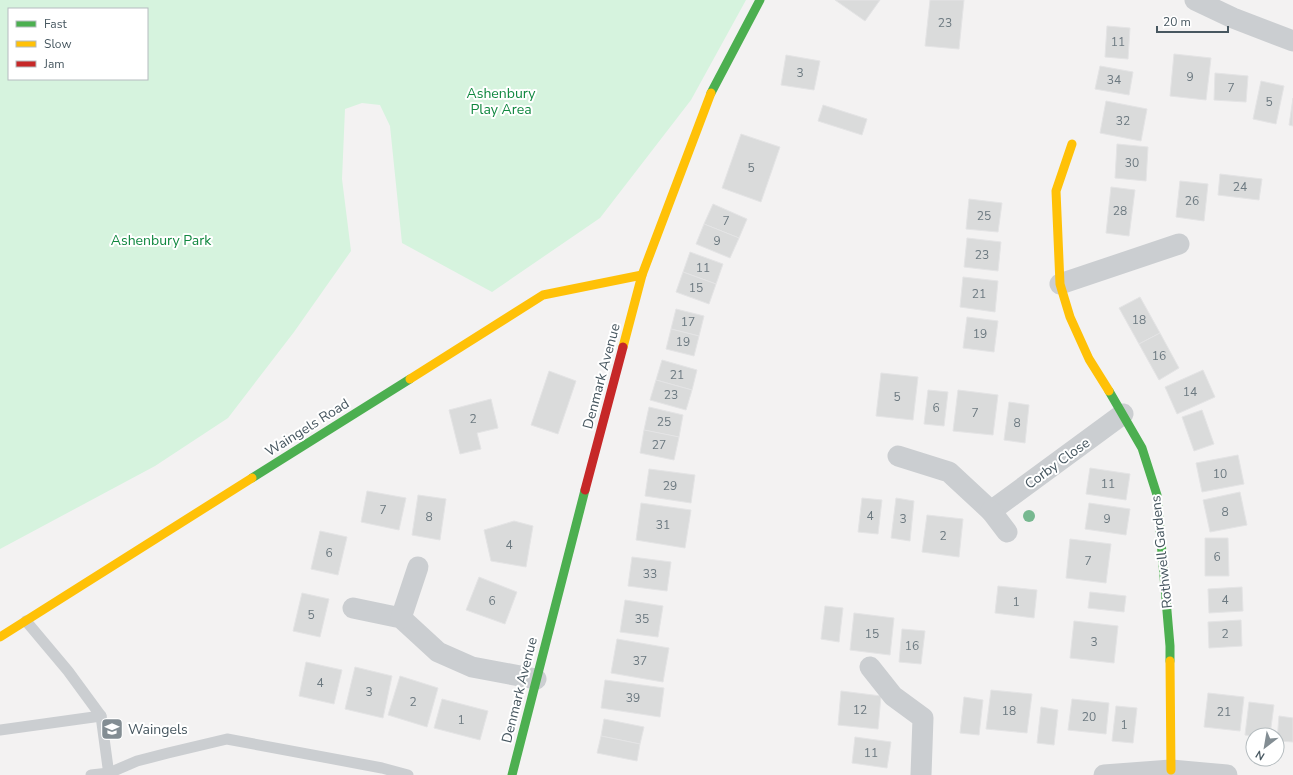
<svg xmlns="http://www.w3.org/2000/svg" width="1293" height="775" font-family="'Nunito Sans',sans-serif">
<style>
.green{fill:#d6f3de;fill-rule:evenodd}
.building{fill:#dadbdb;stroke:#e4e4e5}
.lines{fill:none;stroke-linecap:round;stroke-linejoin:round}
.lane{stroke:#cbced1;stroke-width:11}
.street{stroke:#cbced1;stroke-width:21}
.fast{stroke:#4caf50;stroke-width:9}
.slow{stroke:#ffc107;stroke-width:9}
.jam{stroke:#c62828;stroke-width:9}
.tree{fill:#77b890}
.labels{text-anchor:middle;stroke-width:4;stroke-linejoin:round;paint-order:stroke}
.number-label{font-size:12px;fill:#6c7980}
.park-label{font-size:14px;fill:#118840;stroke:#fff}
.street-label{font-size:14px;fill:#475760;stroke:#fff}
.poi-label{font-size:14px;fill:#475760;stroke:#fff;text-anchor:start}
</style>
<rect width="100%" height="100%" fill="#f3f2f2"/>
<path class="green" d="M0,0H746L691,100L600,218L492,292L402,243L390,126L380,105L362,103L345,109L342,179L351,251L294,332L228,418L155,466L0,549ZM9,9H147V79H9Z"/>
<g class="building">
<path d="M835,0H880L865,21Z"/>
<path d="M930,0H964L959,49L925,46Z"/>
<path d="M1107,26L1130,28L1128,59L1105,57Z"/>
<path d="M1174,54L1211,58L1206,100L1170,96Z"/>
<path d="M786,55L820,61L814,90L781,85Z"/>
<path d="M1100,66L1133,72L1129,95L1095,89Z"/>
<path d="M1215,73L1248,76L1246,102L1214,100Z"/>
<path d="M1261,81L1284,86L1276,124L1253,119Z"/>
<path d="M1293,98V126L1289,125Z"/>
<path d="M1106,101L1147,109L1141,141L1100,133Z"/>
<path d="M823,105L867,119L862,135L818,121Z"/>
<path d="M741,134L780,147L761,202L722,188Z"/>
<path d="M1117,144L1148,147L1146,181L1115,178Z"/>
<path d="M1220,174L1262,179L1259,200L1218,195Z"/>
<path d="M1180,181L1208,184L1204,221L1176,217Z"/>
<path d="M1111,187L1135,190L1129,236L1106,233Z"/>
<path d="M969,199L1002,203L998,232L966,229Z"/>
<path d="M713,204L747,219L739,238L704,224Z"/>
<path d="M704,224L739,238L730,258L696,244Z"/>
<path d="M967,238L1001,242L998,271L964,267Z"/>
<path d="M690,252L723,264L716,284L683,272Z"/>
<path d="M683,272L716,284L709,304L676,292Z"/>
<path d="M963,277L998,281L995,312L960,307Z"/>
<path d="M1140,297L1160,333L1139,344L1119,308Z"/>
<path d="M676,309L704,316L699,336L671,329Z"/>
<path d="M967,317L998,321L994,352L963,348Z"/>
<path d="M671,329L699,336L694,356L666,349Z"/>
<path d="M1160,333L1179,368L1159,380L1139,344Z"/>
<path d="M662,360L697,370L692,390L656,380Z"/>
<path d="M1203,370L1215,397L1177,414L1165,387Z"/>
<path d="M549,371L576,381L558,434L531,425Z"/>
<path d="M881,373L918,377L913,420L876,416Z"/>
<path d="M656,380L692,390L686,410L650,400Z"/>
<path d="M928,390L948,392L944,426L924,424Z"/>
<path d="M958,390L998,395L993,435L953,431Z"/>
<path d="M491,399L498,428L477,433L481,449L460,454L449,410Z"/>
<path d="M1009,402L1029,405L1025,443L1004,440Z"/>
<path d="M649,407L683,415L679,437L644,430Z"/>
<path d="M1202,410L1214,444L1194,451L1182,417Z"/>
<path d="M644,430L679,437L674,460L640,453Z"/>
<path d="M1238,455L1244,484L1202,492L1196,463Z"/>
<path d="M1090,468L1130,474L1126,500L1086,494Z"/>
<path d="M649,469L695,475L691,503L645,496Z"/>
<path d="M367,491L406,498L399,530L361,522Z"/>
<path d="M1240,492L1247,525L1210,532L1203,500Z"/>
<path d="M418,495L446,499L440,540L412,535Z"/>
<path d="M862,498L882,500L878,534L858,532Z"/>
<path d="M896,498L914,501L910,541L891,538Z"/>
<path d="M641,503L691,510L685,548L636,540Z"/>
<path d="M1089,503L1130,509L1126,535L1085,529Z"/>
<path d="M927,515L963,519L959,557L922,552Z"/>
<path d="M514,521L533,526L526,567L491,561L484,530Z"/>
<path d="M320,531L347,537L338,575L311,569Z"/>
<path d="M1205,538H1228L1229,576H1205Z"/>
<path d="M1070,539L1111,544L1106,583L1066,578Z"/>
<path d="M632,557L671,562L667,591L628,586Z"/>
<path d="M479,577L517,592L505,624L466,610Z"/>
<path d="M998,586L1037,590L1034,618L995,613Z"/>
<path d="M1242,587L1243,611L1209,613L1208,589Z"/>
<path d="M1090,592L1126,596L1124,612L1088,608Z"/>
<path d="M302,593L329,599L320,637L293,631Z"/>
<path d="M625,600L663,606L658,637L620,632Z"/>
<path d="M825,606L843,608L839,642L821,639Z"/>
<path d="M854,613L894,618L890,655L850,650Z"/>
<path d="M1241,620L1242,646L1209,648L1208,622Z"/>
<path d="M1074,621L1118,626L1114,663L1070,658Z"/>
<path d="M902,629L925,631L921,664L899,662Z"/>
<path d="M617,639L669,648L663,682L611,673Z"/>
<path d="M306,662L342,670L334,704L299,696Z"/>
<path d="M355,667L392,676L383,718L345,709Z"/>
<path d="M400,676L438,688L427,727L388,715Z"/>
<path d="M605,680L664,688L660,717L601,708Z"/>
<path d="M991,690L1032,694L1027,733L986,729Z"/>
<path d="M841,691L881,696L878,729L838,725Z"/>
<path d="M1208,693L1244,697L1240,731L1204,727Z"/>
<path d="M964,697L983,700L979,735L960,733Z"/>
<path d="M442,699L488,711L480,740L434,728Z"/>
<path d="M1072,699L1109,703L1106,734L1068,730Z"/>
<path d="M1249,702L1274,705L1270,735H1253V736L1245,735Z"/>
<path d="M1116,706L1137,708L1133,743L1112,741Z"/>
<path d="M1041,707L1058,710L1054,745L1037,743Z"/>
<path d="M1279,716L1293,718V742L1277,741Z"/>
<path d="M604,719L644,727L640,744L601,736Z"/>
<path d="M601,736L640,744L637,761L597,753Z"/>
<path d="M855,737L891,742L887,768L852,763Z"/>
</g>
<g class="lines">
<g class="lane">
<path d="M26,621L68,671L101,716L109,775"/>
<path d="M0,730L101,716"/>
<path d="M91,775L109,773L137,761L168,753L227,739L382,768L408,775"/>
</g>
<g class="street">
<path d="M1195,0L1233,18L1293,41"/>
<path d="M1060,284L1179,244"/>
<path d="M898,456L949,472L991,511L1123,414"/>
<path d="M991,511L1007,532"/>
<path d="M353,608L401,618L438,652L472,667L536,679"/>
<path d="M401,618L418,567"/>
<path d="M870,667L893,696L923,718L921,775"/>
<path d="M1104,775L1171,770L1227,775"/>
</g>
<g class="fast">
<path d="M711,93L760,0"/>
<path d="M1109,391L1142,448L1157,495L1170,646V661"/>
<path d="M252,478L410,379"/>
<path d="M512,775L585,490"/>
</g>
<g class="slow">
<path d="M1072,144L1056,191L1060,284L1070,317L1089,359L1109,391"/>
<path d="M623,347L642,275L711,93"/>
<path d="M410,379L543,295L642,275"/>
<path d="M0,637L252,478"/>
<path d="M1170,661L1171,770"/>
</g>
<path class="jam" d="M585,490L623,347"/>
</g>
<circle class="tree" cx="1029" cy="516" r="6"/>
<defs>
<g id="school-square" transform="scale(1.15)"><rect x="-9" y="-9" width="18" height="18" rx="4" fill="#838d93" stroke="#fff"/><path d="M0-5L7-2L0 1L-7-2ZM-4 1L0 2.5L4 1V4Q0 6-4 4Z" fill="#fff"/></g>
</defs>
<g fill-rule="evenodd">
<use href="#school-square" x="112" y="729"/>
</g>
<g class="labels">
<g class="number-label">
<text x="945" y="27">23</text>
<text x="1118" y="46">11</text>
<text x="800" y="77">3</text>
<text x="1190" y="81">9</text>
<text x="1114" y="84">34</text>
<text x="1231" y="92">7</text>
<text x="1269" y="106">5</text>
<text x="1123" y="125">32</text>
<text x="1132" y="167">30</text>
<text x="751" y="172">5</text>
<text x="1240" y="191">24</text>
<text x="1192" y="205">26</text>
<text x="1120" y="215">28</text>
<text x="984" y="220">25</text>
<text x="726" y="225">7</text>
<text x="717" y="245">9</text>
<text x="982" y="259">23</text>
<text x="703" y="272">11</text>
<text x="696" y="292">15</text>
<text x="979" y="298">21</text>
<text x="1139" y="324">18</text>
<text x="688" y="326">17</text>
<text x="980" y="338">19</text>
<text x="683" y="346">19</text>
<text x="1159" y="360">16</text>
<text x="677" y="379">21</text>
<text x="1190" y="396">14</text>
<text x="671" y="399">23</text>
<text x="897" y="401">5</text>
<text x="936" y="412">6</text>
<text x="975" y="417">7</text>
<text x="473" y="423">2</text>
<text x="664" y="426">25</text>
<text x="1017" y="427">8</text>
<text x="659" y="449">27</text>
<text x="1220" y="478">10</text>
<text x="1108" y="488">11</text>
<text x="670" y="490">29</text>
<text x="383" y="514">7</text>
<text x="1225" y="516">8</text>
<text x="870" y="520">4</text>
<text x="429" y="521">8</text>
<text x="903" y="523">3</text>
<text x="1107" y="523">9</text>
<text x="663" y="529">31</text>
<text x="943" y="540">2</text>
<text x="509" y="549">4</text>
<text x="329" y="557">6</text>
<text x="1217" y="561">6</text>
<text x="1088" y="565">7</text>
<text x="650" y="578">33</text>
<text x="1225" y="604">4</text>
<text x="492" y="605">6</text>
<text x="1016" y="606">1</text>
<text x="311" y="619">5</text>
<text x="642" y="623">35</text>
<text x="872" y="638">15</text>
<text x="1225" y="638">2</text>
<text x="1094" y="646">3</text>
<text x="912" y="650">16</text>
<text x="640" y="665">37</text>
<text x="320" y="687">4</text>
<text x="369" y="696">3</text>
<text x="633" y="702">39</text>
<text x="413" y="706">2</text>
<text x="860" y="714">12</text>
<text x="1009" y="715">18</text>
<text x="1224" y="716">21</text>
<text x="1089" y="721">20</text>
<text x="461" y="724">1</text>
<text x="1124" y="729">1</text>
<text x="871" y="757">11</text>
</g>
<g class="park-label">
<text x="501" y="98">Ashenbury<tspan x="501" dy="16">Play Area</tspan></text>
<text x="161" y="245">Ashenbury Park</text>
</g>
<g class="street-label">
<text transform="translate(601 376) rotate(-75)" y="5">Denmark Avenue</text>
<text transform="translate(307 427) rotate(-32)" y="5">Waingels Road</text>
<text transform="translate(1057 463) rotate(-36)" y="5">Corby Close</text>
<text transform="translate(1161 552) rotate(-96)" y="5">Rothwell Gardens</text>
<text transform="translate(519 690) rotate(-76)" y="5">Denmark Avenue</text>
</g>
<g class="poi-label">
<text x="128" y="734">Waingels</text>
</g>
</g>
<rect x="8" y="8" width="140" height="72" fill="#ffffff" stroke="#b5bcbf"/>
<rect x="16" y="21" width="20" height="6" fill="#4caf50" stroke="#b5bcbf"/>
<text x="44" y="28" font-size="12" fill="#475760">Fast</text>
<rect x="16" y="41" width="20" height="6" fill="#ffc107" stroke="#b5bcbf"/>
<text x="44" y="48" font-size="12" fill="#475760">Slow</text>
<rect x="16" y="61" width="20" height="6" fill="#c62828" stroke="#b5bcbf"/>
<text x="44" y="68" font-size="12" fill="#475760">Jam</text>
<g transform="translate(1265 747) rotate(211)"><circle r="19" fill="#ffffff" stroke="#b5bcbf"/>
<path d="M0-3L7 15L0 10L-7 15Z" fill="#838d93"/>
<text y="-6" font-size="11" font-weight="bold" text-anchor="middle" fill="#475760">N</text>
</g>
<path d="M1157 26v6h71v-6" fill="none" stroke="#475760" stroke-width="2"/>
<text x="1163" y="26" font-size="12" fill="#475760" stroke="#ffffff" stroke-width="3" paint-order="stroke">20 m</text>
</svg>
